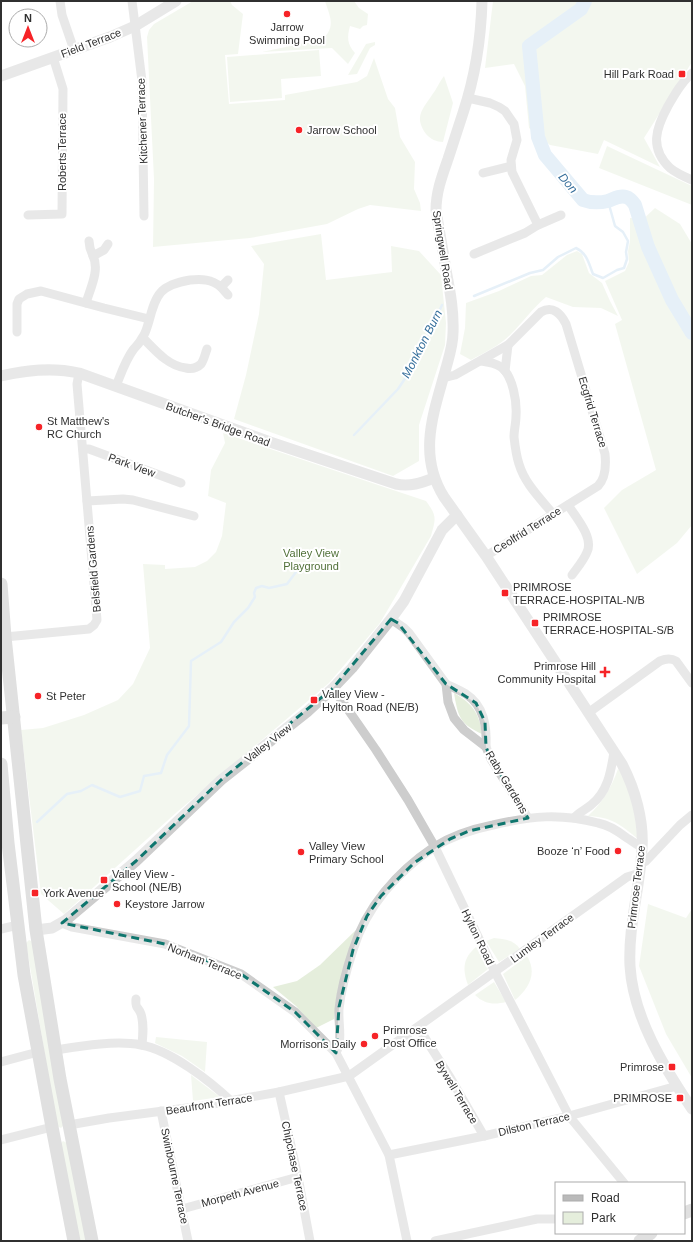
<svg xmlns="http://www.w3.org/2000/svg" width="693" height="1242" font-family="Helvetica,sans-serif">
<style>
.green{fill:#e5eedc}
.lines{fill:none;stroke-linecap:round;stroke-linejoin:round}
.stream{stroke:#c7def0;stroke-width:2.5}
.river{stroke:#c7def0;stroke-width:14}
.minor{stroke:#cdcdcd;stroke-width:9}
.tertiary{stroke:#cdcdcd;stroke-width:11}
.secondary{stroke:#bababa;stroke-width:13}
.marked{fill:none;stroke:#0f766e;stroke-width:3;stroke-dasharray:8 5;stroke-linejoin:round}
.poi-dot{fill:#f62327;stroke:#fff;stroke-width:1.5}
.labels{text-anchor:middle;stroke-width:4;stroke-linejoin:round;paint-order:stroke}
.poi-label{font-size:11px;fill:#303030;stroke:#fff;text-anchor:start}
.street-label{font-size:11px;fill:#303030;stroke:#fff}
.park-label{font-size:11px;fill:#507038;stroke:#fff}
.water-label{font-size:12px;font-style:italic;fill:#356e9b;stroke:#fff}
</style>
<rect width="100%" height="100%" fill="#fff"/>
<g class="green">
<path d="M193,1H230L232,5L243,14L238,54L225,55L229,104L285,100V95L357,82L367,76L374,58L388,99L395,108L400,137L415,162L414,189L420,203L421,211L370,205L358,209L327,224L250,238L153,247L154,179L147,37L149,30L154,24Z"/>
<path d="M325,1H354L359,8L368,14L367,25L363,26L360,29L350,26C347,37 347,44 355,53L348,64L332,48L262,52L323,39C336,26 330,17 325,1Z"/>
<path d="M493,1H692V62L644,138L660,167L604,140L598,154L550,145L529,128L525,86L514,64L485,68Z"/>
<path d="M375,42V45L370,48L357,74L348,75L366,44Z"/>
<path d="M319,50L321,76L281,79L282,98L230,102L227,57Z"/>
<path d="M444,76L453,103L443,142C437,142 430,139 426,134C414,117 422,110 432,95C437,89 439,82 444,76Z"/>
<path d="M607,146L692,186V205L599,168Z"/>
<path d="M655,208L680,224L692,244V525L677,543L637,574L604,508L622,490L656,470L615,324L622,320L605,281L625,271L629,262L628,251L630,241V218H636L638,224Z"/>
<path d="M321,234L326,280L392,272L391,246L419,251L441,275L446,323L445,345L419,425V461L393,476L234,419L246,375L259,314L264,264L251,246Z"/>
<path d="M577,251L582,254L589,273L602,283L610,301L618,316L601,308L573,307L546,297C532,309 523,322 511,334C501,345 484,353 471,360L460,354L465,328L466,303L499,291L531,276L542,275L567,255Z"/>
<path d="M223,433L426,501C437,516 436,518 431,536L380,623L329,683L177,812L64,914L41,894L21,730L43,728L84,715L118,700L133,684L150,648L143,564L165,565V569L195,567L207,561L216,552L222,536L226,503L208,496L211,470L225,443Z"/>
<path d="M454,693C473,704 479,713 482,734C460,724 458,717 454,693Z"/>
<path d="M618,769C633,788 635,815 638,839C620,824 611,817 588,816C603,802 611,788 618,769Z"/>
<path d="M648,904L686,918L692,909V1078L666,1034L639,966Z"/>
<path d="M356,930L337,994L334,1019L316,1028L296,1006L273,987L297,981L320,965Z"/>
<path d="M494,938C504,939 514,940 520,949L499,962L486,941Z"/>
<path d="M29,940L33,942L64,1125L61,1128L57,1126L26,943Z"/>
<path d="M476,947L488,969L468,985C462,969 463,958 476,947Z"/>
<path d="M527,956C538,974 528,989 515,1000L503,974Z"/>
<path d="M494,982L506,1002C494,1005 484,1004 475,995Z"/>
<path d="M156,1037L207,1042L205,1072L182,1056L155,1043Z"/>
<path d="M191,1075L220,1097L193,1101Z"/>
<path d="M63,1141L67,1143L87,1241H80L60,1144Z"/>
</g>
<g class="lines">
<g class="stream">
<path d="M474,296L530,273L543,270L558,257L576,248C587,253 589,264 593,274L603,278L617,270L624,268L627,259L626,252L628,241L623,232L615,226L608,201"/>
<path d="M354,435L398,389L414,365L442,305"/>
<path d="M37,822L67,794L81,791L92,785L120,797L140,791L144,776L161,773L167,755L189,726L191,661L221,642L234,622L248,608L255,597L254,593L256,588L262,586L269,588L287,584L299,568L307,565"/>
</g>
<path class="river" d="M585,1L581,9L529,46L538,137L545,155L583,200C591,203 599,203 608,201C614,199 619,195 626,197C630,198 633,202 635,205L648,247L672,300L692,333"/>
<g class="minor">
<path d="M60,1L62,15L74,50"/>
<path d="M132,1L142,81L144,216"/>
<path d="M692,73C681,83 675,94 668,106C656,128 649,148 670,168C676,173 685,177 692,180"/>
<path d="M468,98L490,103L499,107L505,111L514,124L517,140L511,160L512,172L538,225"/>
<path d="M483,173L511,166"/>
<path d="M28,215L62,214L63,89L53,57"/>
<path d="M89,241L90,248L93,256L104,250L108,244"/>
<path d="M474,254L525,233L538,225L561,215"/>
<path d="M228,295L221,287L228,280"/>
<path d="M86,303C90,289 100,270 93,256"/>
<path d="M17,332V304L19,299L27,294L41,291L104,308L149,319"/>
<path d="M143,338C155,350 168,366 186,368C191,369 197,368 201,364C204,360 205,354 207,349"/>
<path d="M481,361C489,362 495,363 501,367C513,376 517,402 516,416C516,423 514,430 514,437C515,446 516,455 519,464C525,484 540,498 553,514"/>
<path d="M505,371L508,345"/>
<path d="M443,378L455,375L508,345L541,312C553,305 561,314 566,324L605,454C606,464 606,478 598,486L486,556"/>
<path d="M116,386C121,374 125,361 133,350C136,346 140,343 142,338C146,333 147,327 149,321C156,294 160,285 190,280C202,279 211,279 221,287"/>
<path d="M83,449H89L181,483"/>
<path d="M87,501L123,499L133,500L194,516"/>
<path d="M568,505C576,517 594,538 587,552C584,560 577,568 572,575"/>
<path d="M391,619L404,628L409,633L446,684L448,702L454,718L464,730L486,747L491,759L528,818"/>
<path d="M5,637L89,629L94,625L97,620L77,384L79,373"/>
<path d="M446,684C452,687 459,690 466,694C484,706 487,726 486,747"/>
<path d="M333,688L376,750L408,800L435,847L495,972L569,1116L624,1183"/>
<path d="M588,713L660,661C665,659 671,658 676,661L692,683"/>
<path d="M574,818C579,812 585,810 591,805C608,792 611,771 614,752"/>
<path d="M641,863L646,861L680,825L692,815"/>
<path d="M62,923L72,927L165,944L241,974L295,1012L336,1053L389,1155L407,1241"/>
<path d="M1,929L18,925"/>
<path d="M136,999C135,1009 138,1006 141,1014C144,1024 143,1034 142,1045"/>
<path d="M418,1027L451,1079L484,1136"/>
<path d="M56,1050C81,1046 116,1040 141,1045C170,1050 210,1081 231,1101"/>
<path d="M336,1053C343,1039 338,1024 339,1009C341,989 347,968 353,950C366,907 397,872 434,847C452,836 473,829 493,825C531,816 560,813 598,823C609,825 618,831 627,838C632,841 637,845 642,847"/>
<path d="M1,1062L38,1052"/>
<path d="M279,1092L298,1177L310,1241"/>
<path d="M161,1111L188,1241"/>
<path d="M69,1125L109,1118L202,1106L279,1092L349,1076L627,877L640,873"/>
<path d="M1,1140L52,1127"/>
<path d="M389,1155L484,1136L569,1116L677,1086"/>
<path d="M182,1209L298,1177"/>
<path d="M435,1241L537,1219H556"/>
</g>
<g class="tertiary">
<path d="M482,1C481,39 475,77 463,113C458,128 453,144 448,159C442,176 436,192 436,210C439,230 443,250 446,270C450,291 454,311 453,333C453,345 449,357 446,368C434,412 417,454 444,497L486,556L622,764C635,789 644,820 642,849C640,888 628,926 630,966C633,1017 664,1067 692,1109"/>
<path d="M1,76L110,37L135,26L176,1"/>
<path d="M1,376C27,370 52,367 79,373L270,442L396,484C410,487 421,483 434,478"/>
<path d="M36,930L52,928L66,920L136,861L221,780L307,712L333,688L352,668L391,619L404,601L442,530L457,515"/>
</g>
<g class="secondary">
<path d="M1,584L5,637L36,930L60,1079L92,1241"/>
<path d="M1,718L14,717"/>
<path d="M1,764L8,843L24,975L52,1127L74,1241"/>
<path d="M684,1213L692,1210"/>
<path d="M640,1241L651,1233"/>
</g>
</g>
<path d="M0 0H693V1242H0ZM391,619L398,623L446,684L476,703L485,722L486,747L491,759L528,818L469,831L450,839L414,863L381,896L367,916L353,950L339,1007L336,1053L295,1012L241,974L165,944L62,923L136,861L221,780L333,688Z" fill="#fff" fill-opacity=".55" fill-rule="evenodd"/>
<path class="marked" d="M391,619L398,623L446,684L476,703L485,722L486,747L491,759L528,818L469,831L450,839L414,863L381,896L367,916L353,950L339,1007L336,1053L295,1012L241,974L165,944L62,923L136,861L221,780L333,688Z"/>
<g class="poi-dot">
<circle cx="287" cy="14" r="4"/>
<rect x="678" y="70" width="8" height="8" rx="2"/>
<circle cx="299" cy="130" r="4"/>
<circle cx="39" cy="427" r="4"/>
<rect x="501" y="589" width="8" height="8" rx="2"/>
<rect x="531" y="619" width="8" height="8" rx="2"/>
<path d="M603 666h4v4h4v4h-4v4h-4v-4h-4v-4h4z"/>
<circle cx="38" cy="696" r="4"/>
<rect x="310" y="696" width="8" height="8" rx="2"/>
<circle cx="618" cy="851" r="4"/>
<circle cx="301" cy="852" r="4"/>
<rect x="100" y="876" width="8" height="8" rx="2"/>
<rect x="31" y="889" width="8" height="8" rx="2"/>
<circle cx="117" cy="904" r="4"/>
<circle cx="375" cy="1036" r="4"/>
<circle cx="364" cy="1044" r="4"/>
<rect x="668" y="1063" width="8" height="8" rx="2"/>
<rect x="676" y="1094" width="8" height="8" rx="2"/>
</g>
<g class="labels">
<g class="poi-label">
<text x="287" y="31" text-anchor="middle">Jarrow<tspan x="287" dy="13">Swimming Pool</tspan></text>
<text x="674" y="78" text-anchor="end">Hill Park Road</text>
<text x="307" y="134">Jarrow School</text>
<text x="47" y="425">St Matthew's<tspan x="47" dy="13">RC Church</tspan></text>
<text x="513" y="591">PRIMROSE<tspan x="513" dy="13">TERRACE-HOSPITAL-N/B</tspan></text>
<text x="543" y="621">PRIMROSE<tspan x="543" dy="13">TERRACE-HOSPITAL-S/B</tspan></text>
<text x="596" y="670" text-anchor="end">Primrose Hill<tspan x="596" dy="13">Community Hospital</tspan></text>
<text x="322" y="698">Valley View -<tspan x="322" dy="13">Hylton Road (NE/B)</tspan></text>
<text x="46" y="700">St Peter</text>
<text x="309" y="850">Valley View<tspan x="309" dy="13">Primary School</tspan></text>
<text x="610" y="855" text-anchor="end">Booze ‘n’ Food</text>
<text x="112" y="878">Valley View -<tspan x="112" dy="13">School (NE/B)</tspan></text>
<text x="43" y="897">York Avenue</text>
<text x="125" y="908">Keystore Jarrow</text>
<text x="383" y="1034">Primrose<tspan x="383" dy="13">Post Office</tspan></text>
<text x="356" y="1048" text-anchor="end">Morrisons Daily</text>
<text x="664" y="1071" text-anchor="end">Primrose</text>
<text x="672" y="1102" text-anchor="end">PRIMROSE</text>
</g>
<g class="street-label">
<text transform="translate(91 43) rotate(-21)" y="4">Field Terrace</text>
<text transform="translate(142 121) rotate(-92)" y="4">Kitchener Terrace</text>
<text transform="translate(62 152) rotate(-90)" y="4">Roberts Terrace</text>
<text transform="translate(443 250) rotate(81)" y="4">Springwell Road</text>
<text transform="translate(593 412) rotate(73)" y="4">Ecgfrid Terrace</text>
<text transform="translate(218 424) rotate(20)" y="4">Butcher's Bridge Road</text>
<text transform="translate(132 465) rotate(20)" y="4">Park View</text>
<text transform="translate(527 530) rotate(-32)" y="4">Ceolfrid Terrace</text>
<text transform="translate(93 569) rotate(-95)" y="4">Belsfield Gardens</text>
<text transform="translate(268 743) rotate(-38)" y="4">Valley View</text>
<text transform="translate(507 782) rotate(59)" y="4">Raby Gardens</text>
<text transform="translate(636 887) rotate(-83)" y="4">Primrose Terrace</text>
<text transform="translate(478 937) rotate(64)" y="4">Hylton Road</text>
<text transform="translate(542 938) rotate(-36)" y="4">Lumley Terrace</text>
<text transform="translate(205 961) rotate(22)" y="4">Norham Terrace</text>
<text transform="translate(457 1092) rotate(59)" y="4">Bywell Terrace</text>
<text transform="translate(209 1104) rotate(-9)" y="4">Beaufront Terrace</text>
<text transform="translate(534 1124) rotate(-13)" y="4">Dilston Terrace</text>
<text transform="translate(295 1166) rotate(78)" y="4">Chipchase Terrace</text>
<text transform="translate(175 1176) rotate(78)" y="4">Swinbourne Terrace</text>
<text transform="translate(240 1193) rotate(-15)" y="4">Morpeth Avenue</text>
</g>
<g class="park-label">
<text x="311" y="557">Valley View<tspan x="311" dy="13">Playground</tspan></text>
</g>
<g class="water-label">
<text transform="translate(568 183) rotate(50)" y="4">Don</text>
<text transform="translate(422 344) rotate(-63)" y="4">Monkton Burn</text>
</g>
</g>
<rect width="693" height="1242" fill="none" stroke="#303030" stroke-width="4"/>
<rect x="555" y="1182" width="130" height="52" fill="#ffffff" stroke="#acacac"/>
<rect x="563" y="1195" width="20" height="6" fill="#bababa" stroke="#acacac"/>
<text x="591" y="1202" font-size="12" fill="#303030">Road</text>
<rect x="563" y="1212" width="20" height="12" fill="#e5eedc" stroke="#acacac"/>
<text x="591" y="1222" font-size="12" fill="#303030">Park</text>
<g transform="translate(28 28)"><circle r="19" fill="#ffffff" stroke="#acacac"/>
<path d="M0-3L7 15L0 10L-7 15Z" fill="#f62327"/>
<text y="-6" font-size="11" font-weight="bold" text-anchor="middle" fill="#303030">N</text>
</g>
</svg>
